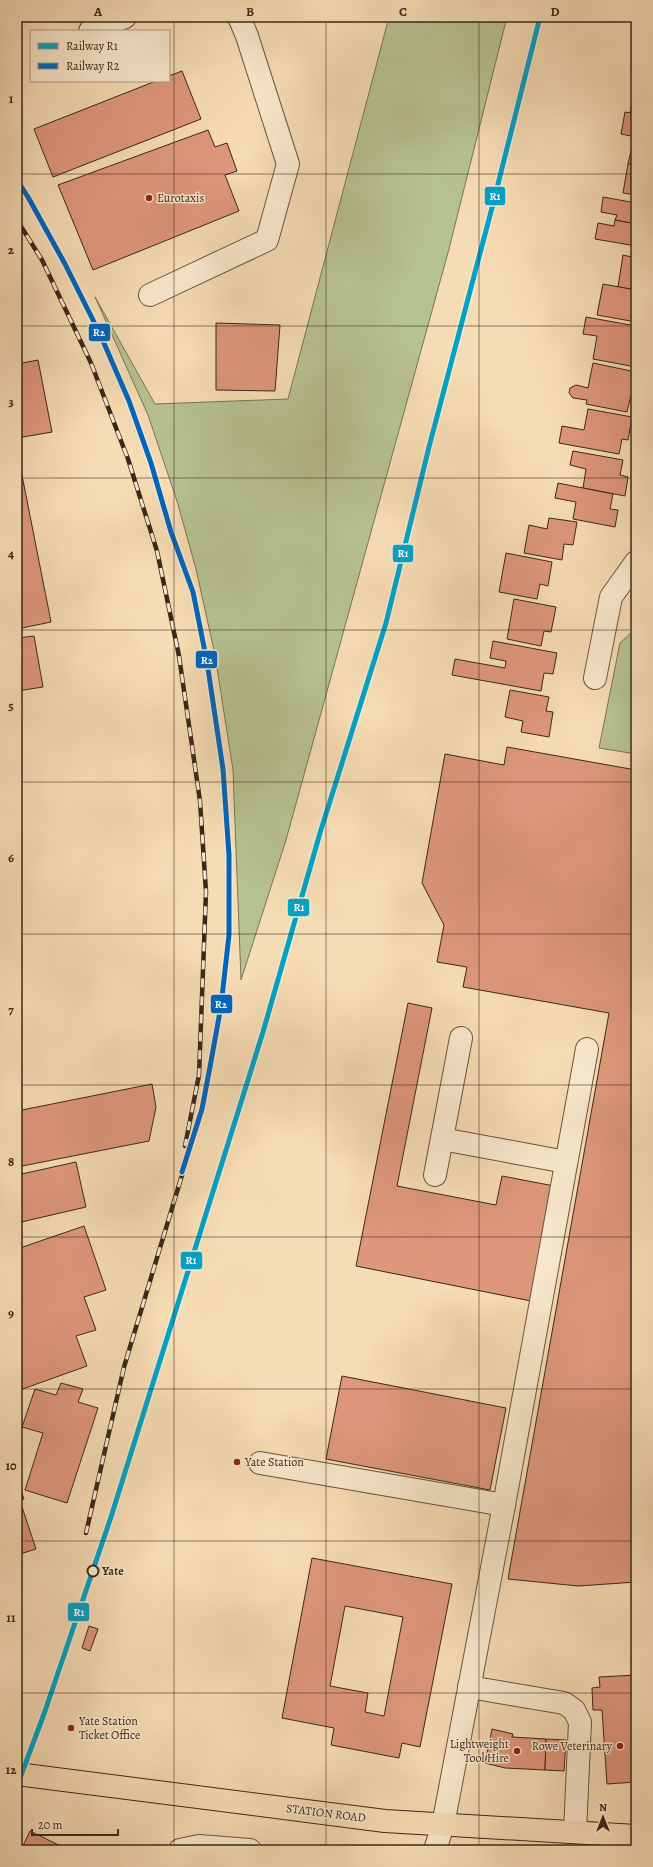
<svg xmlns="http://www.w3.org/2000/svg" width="653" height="1867" font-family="Alegreya,serif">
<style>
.green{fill:#b7c291;stroke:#787456}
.building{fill:#de977a;stroke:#3a271a;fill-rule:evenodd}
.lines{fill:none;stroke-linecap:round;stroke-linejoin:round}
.minor-casing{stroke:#695440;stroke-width:24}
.major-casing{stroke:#3a271a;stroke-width:24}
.minor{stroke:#f9e8ce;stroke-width:22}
.major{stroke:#f6dcb4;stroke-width:22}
.rail-casing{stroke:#3a271a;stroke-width:4.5}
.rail{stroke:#f9e8ce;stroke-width:3;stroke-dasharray:9;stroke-linecap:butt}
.rail-1-casing{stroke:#f9e8ce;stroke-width:8}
.rail-2-casing{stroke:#f9e8ce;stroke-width:8}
.rail-1{stroke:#03a2c5;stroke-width:5}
.rail-2{stroke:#0065bd;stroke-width:5}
.grid{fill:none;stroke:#3a271a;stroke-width:1;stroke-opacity:0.55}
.poi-dot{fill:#8f2418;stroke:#f9e8ce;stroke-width:1.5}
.stop-dot{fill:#f9e8ce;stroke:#3a271a;stroke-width:2}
.labels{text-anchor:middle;stroke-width:3;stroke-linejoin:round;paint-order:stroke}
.poi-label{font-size:12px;fill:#3a271a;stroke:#f9e8ce;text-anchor:start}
.stop-label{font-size:12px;font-weight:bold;fill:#3a271a;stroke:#f9e8ce;text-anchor:start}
.street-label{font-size:12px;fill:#3a271a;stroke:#f9e8ce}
.line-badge{stroke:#f9e8ce;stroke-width:1.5}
.badge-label{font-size:11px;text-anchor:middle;font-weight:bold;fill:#fff}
.neatline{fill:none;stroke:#3a271a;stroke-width:1.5}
.grid-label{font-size:13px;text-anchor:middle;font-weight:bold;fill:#3a271a}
</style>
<rect width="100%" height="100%" fill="#f6dcb4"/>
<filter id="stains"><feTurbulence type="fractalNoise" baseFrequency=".005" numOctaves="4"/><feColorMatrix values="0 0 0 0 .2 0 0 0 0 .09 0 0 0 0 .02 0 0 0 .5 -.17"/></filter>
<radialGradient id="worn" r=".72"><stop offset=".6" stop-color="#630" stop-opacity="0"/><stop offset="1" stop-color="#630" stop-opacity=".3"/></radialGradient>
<g class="green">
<path d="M389,17H507L449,249L286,840L241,980L233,770L215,655L196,569L177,501L148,415L95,297L155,404L288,399Z"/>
<path d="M636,628V754L599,748L620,643Z"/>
</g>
<g class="building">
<path d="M634,47H636V66L631,65Z"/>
<path d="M182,71L201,119L53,177L34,129L156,81H169V76Z"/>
<path d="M634,91H636V114L630,113Z"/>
<path d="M625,112L636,114V137L621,134Z"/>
<path d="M208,130L215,147L227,143L237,171L225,175L239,211L93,270L58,185Z"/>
<path d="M632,146L636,147V165L628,164Z"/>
<path d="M628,164L636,165V195L623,193Z"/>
<path d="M603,197L636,203V224L615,220L617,215L601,212Z"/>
<path d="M615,220L636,224V246L595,239L598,223L614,226Z"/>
<path d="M623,255L636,258V290L618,287Z"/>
<path d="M603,284L636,290V322L597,315Z"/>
<path d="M586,317L636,326V367L593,359L597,336L583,334Z"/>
<path d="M216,323L280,325L275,391L216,390Z"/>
<path d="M38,360L52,432L17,438V364Z"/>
<path d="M593,363L636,372V396L631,395L627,412L586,404L587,400L573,398L569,393L570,388L576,385L588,388Z"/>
<path d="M588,409L632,417L628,440L622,439L619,454L559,443L562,426L584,430Z"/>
<path d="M17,450L51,622L17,629Z"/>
<path d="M573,451L623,460L620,475L628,477L625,496L583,488L586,469L570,465Z"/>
<path d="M558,483L613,494L610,509L618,510L615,527L573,519L576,502L555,498Z"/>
<path d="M549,518L577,522L573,545L564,544L562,560L524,553L529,525L547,529Z"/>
<path d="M506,553L552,562L548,586L540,584L537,599L499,592Z"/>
<path d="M514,599L556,607L551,632L544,631L541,646L507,639Z"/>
<path d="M34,636L43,687L17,691V638Z"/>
<path d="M493,641L557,653L553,674L544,673L541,691L452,675L455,659L505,668L506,661L490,658Z"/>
<path d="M510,690L549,697L546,711L553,712L549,737L521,732L523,721L505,717Z"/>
<path d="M507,747L636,770V1582L578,1586L508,1579L609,1013L463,987L467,967L437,962L444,925L422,883L445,754L504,765Z"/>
<path d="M408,1003L432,1008L397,1186L496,1205L502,1176L554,1186L531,1301L356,1266Z"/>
<path d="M152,1084L156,1107L149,1141L17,1167V1111Z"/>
<path d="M76,1162L86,1207L17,1223V1175Z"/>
<path d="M84,1226L106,1290L84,1297L96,1330L76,1336L87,1366L17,1391V1249Z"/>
<path d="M342,1376L506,1408L490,1490L326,1459Z"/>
<path d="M61,1383L83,1389L78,1402L98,1408L67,1503L25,1490L43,1433L22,1427L35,1389L56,1395Z"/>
<path d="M17,1479L24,1499L20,1501L36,1549L17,1555Z"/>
<path d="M312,1558L452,1584L420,1747L402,1743L399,1758L331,1745L334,1728L282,1718ZM345,1606L403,1617L384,1716L365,1712L368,1693L330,1686Z"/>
<path d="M89,1626L98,1629L90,1651L82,1648Z"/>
<path d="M636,1675V1782L607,1784L602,1710H593L592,1688L600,1687L599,1677Z"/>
<path d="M492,1729L513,1734L512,1737L546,1739L545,1770L505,1768L485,1763Z"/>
<path d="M546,1739L566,1740L564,1771L545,1770Z"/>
<path d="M30,1831L69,1850H21Z"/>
</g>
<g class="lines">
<g class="minor-casing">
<g id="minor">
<path d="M90,31L125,17"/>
<path d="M150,295L267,240L288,164L247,36L239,17"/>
<path d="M595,678L611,597L636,562"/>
<path d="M442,1139L566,1162"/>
<path d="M435,1175L461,1038"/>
<path d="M260,1463L504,1505"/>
<path d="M469,1687L564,1703L574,1710L580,1722L575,1832"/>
<path d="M180,1850L199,1846L250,1850"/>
<path d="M435,1850L443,1825L504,1505L587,1049"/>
</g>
</g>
<g class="major-casing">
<path id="major" d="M17,1774L385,1821L636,1836"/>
</g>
<use href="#minor" class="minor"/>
<use href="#major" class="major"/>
<g class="rail-casing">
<g id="rail">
<path d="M17,180L28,197L65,264L100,334L129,401L151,463L171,532L193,592L207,662L223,769L229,855V935L221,1006L202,1109L124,1367L86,1533"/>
<path d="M17,220L42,260L91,363L128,459L157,551L179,656L200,801L206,892L199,1075L185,1146"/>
</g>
</g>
<use href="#rail" class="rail"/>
<g class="rail-1-casing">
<path id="rail-1" d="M17,1786L44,1714L111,1517L263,1032L320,833L386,623L429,447L493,204L540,17"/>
</g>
<g class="rail-2-casing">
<path id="rail-2" d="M17,180L28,197L65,264L100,334L129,401L151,463L171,532L193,592L207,662L223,769L229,855V935L221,1006L210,1067L202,1109L182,1172"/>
</g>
<use href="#rail-1" class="rail-1"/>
<use href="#rail-2" class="rail-2"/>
</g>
<path class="grid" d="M174,17V1850M326,17V1850M479,17V1850M17,174H636M17,326H636M17,478H636M17,630H636M17,782H636M17,934H636M17,1085H636M17,1237H636M17,1389H636M17,1541H636M17,1693H636"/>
<g class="poi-dot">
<circle cx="149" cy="198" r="4"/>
<circle cx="237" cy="1462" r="4"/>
<circle cx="71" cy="1728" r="4"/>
<circle cx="620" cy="1746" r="4"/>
<circle cx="517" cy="1751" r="4"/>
</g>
<circle class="stop-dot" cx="93" cy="1571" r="5.5"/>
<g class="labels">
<g class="poi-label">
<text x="157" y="202">Eurotaxis</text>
<text x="245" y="1466">Yate Station</text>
<text x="79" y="1725">Yate Station<tspan x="79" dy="14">Ticket Office</tspan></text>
<text x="509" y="1748" text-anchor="end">Lightweight<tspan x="509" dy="14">Tool Hire</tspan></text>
<text x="612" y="1750" text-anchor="end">Rowe Veterinary</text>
</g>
<g class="stop-label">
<text x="102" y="1575">Yate</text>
</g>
<g class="street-label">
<text transform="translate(326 1813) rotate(7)" y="4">STATION ROAD</text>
</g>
</g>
<g class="line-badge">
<rect x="484" y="186" width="22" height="20" rx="4" fill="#03a2c5"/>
<rect x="88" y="323" width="23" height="19" rx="4" fill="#0065bd"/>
<rect x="392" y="544" width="22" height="19" rx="4" fill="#03a2c5"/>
<rect x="195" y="650" width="23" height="19" rx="4" fill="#0065bd"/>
<rect x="287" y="898" width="23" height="19" rx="4" fill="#03a2c5"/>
<rect x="210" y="994" width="23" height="20" rx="4" fill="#0065bd"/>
<rect x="180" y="1251" width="23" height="19" rx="4" fill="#03a2c5"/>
<rect x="67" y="1602" width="23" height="20" rx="4" fill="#03a2c5"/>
</g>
<g class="badge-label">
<text x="495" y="200">R1</text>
<text x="99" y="336">R2</text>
<text x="403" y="557">R1</text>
<text x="207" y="664">R2</text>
<text x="299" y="911">R1</text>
<text x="221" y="1008">R2</text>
<text x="191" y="1264">R1</text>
<text x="79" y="1616">R1</text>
</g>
<rect width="653" height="1867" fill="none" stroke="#f6dcb4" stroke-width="44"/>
<rect x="30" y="30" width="140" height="52" fill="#f9e8ce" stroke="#ad9b86"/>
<rect x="38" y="43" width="20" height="6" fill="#03a2c5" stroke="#ad9b86"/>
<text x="66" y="50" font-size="12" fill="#3a271a">Railway R1</text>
<rect x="38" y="63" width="20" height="6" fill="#0065bd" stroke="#ad9b86"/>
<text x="66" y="70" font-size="12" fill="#3a271a">Railway R2</text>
<g transform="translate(603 1817)" stroke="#f9e8ce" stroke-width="3" paint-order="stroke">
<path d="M0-3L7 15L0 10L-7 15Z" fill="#3a271a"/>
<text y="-6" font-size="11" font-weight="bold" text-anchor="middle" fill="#3a271a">N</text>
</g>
<path d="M32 1829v6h86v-6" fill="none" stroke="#3a271a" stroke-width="2"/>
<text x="38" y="1829" font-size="12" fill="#3a271a" stroke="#f9e8ce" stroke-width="3" paint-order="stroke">20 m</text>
<rect x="22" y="22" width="609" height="1823" class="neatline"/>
<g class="grid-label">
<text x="98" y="16">A</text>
<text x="250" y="16">B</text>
<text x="403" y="16">C</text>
<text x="555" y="16">D</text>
<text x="11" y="103">1</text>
<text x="11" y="254">2</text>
<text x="11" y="406">3</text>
<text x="11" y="558">4</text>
<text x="11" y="710">5</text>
<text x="11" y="862">6</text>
<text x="11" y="1014">7</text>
<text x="11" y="1166">8</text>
<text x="11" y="1318">9</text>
<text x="11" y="1470">10</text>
<text x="11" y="1622">11</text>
<text x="11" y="1774">12</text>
</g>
<rect width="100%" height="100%" filter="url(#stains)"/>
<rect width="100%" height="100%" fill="url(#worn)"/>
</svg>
